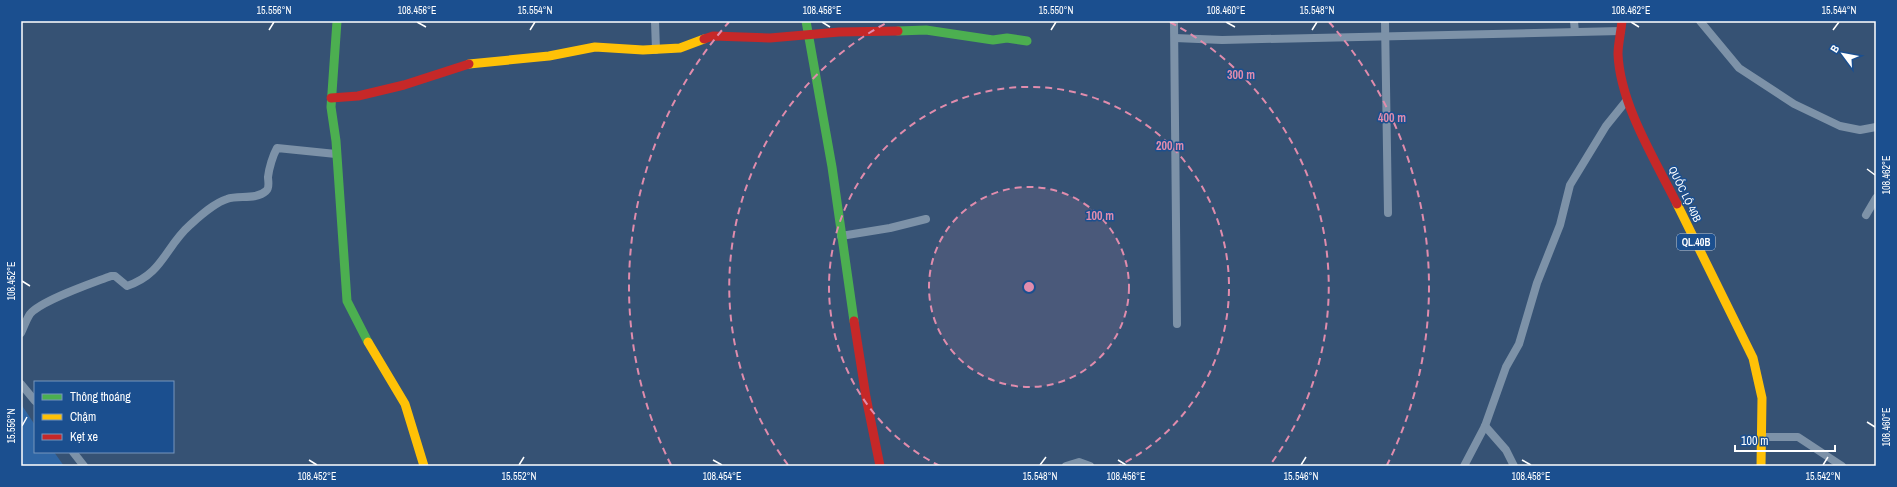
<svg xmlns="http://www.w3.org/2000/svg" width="1897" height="487" font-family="'Archivo Narrow',sans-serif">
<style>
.green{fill:#2f66a5}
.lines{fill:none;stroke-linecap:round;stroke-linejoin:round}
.street{stroke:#7d92a8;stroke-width:8}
.fast{stroke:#4caf50;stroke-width:9}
.slow{stroke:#ffc107;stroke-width:9}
.jam{stroke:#c62828;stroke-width:9}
.ticks{fill:none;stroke:#fff;stroke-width:1.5}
.ring{fill:none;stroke:#e08cad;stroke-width:2;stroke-dasharray:7 5}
.labels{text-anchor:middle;stroke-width:3;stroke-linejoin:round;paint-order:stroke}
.shield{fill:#1b4f8f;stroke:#bbcadd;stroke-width:1}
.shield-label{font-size:10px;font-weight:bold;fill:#fff}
.street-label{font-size:11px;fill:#fff;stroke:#1b4f8f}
.centre{fill:#e08cad;stroke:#1b4f8f;stroke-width:2}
.ring-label{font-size:12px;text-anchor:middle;font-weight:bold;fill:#e08cad;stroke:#1b4f8f;stroke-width:3;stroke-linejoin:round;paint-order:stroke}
.neatline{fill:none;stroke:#fff;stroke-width:1.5}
.ticks-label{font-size:10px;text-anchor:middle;fill:#fff}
</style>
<rect width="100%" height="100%" fill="#365274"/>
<path class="green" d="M21,404L35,425V452H54L64,466H21Z"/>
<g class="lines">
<g class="street">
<path d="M655,21L656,50"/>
<path d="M1174,21L1177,324"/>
<path d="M1385,21L1388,213"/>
<path d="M1574,21L1575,32"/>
<path d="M1700,21L1739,68L1794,104L1840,126L1860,130L1876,127"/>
<path d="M1175,38L1222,40L1621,31"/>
<path d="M1866,215L1876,198"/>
<path d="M841,236L890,228L926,219"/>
<path d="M21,333C24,327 26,320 30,314C42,300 93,283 111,276H115L127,286C163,274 165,247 190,225C200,216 214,203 227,199C239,195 256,200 266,191C270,188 268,181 268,177C269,168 273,155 277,148L336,154"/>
<path d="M21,384L35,401"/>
<path d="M1485,426L1506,450L1514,466"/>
<path d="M1762,437H1798L1842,466"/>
<path d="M73,452L84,466"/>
<path d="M1066,466L1079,462L1090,466"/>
<path d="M1464,466L1485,426L1506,367L1519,344L1537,283L1560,225L1570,185L1606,126L1627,100"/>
</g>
<g class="fast">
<path d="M337,21L331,107L336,141L347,301L368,342"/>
<path d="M806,21L832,167L854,321"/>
<path d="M898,31L926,30L993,40L1007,38L1027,41"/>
</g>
<g class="slow">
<path d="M469,64L549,56L595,47L643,50L680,48L704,39"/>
<path d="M1677,204L1753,358L1762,398L1761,466"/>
<path d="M368,342L405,404L424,466"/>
</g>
<g class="jam">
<path d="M1622,21C1621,32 1618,44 1618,54C1620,104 1655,160 1677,204"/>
<path d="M704,39L713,36L770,38L839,32L898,31"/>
<path d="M331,98L358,96L404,85L469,64"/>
<path d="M854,321L866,397L880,466"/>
</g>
</g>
<path class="ticks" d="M417,22L426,27M822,22L830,27M1226,22L1235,27M1631,22L1639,27M269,30L274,22M530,30L535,22M1051,30L1056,22M1312,30L1317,22M1833,30L1839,22M1867,169L1875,175M22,281L30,286M1867,422L1875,427M22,426L27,417M309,460L317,465M713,460L722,465M1118,460L1126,465M1522,460L1531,465M519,465L524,457M1040,465L1046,457M1301,465L1306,457M1823,465L1828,457"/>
<circle cx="1029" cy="287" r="100" fill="#e08cad" fill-opacity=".12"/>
<g class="ring">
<circle cx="1029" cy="287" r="100"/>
<path d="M940 466A200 200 0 1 1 1118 466"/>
<path d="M788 465A300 300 0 0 1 888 22M1170 22A300 300 0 0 1 1270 465"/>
<path d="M671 465A400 400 0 0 1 729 22M1329 22A400 400 0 0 1 1387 465"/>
</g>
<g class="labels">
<rect class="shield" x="1677" y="234" width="38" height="16" rx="3"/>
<g class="shield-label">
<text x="1696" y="246">QL.40B</text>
</g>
<g class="street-label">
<text transform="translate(1685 194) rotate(64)" y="4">QUỐC LỘ 40B</text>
</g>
</g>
<circle cx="1029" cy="287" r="6" class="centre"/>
<g class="ring-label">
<text x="1241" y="79">300 m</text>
<text x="1392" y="122">400 m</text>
<text x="1170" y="150">200 m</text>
<text x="1100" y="220">100 m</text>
</g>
<rect width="1897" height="487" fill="none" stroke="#1b4f8f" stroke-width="44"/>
<rect x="34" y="381" width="140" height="72" fill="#1b4f8f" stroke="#7695bc"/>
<rect x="42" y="394" width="20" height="6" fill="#4caf50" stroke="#7695bc"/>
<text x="70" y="401" font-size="12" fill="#ffffff">Thông thoáng</text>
<rect x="42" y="414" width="20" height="6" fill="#ffc107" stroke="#7695bc"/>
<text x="70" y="421" font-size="12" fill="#ffffff">Chậm</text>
<rect x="42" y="434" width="20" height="6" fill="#c62828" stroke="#7695bc"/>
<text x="70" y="441" font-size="12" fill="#ffffff">Kẹt xe</text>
<g transform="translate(1843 54) rotate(302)" stroke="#1b4f8f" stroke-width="3" paint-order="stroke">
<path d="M0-3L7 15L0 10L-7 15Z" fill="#ffffff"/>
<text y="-6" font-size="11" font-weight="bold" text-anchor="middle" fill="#ffffff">B</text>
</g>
<path d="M1735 445v6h100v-6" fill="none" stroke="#ffffff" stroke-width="2"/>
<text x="1741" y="445" font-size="12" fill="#ffffff" stroke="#1b4f8f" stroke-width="3" paint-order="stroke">100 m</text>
<rect x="22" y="22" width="1853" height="443" class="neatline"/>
<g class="ticks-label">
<text x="274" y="14">15.556°N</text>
<text x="417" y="14">108.456°E</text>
<text x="535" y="14">15.554°N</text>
<text x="822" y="14">108.458°E</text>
<text x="1056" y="14">15.550°N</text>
<text x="1226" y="14">108.460°E</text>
<text x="1317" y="14">15.548°N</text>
<text x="1631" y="14">108.462°E</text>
<text x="1839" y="14">15.544°N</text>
<text transform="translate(1886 175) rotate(-90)" y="4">108.462°E</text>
<text transform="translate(11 281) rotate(-90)" y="4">108.452°E</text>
<text transform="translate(11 426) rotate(-90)" y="4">15.556°N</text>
<text transform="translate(1886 427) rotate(-90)" y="4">108.460°E</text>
<text x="317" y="480">108.452°E</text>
<text x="519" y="480">15.552°N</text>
<text x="722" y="480">108.454°E</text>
<text x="1040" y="480">15.548°N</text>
<text x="1126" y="480">108.456°E</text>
<text x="1301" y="480">15.546°N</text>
<text x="1531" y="480">108.458°E</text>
<text x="1823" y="480">15.542°N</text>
</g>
</svg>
